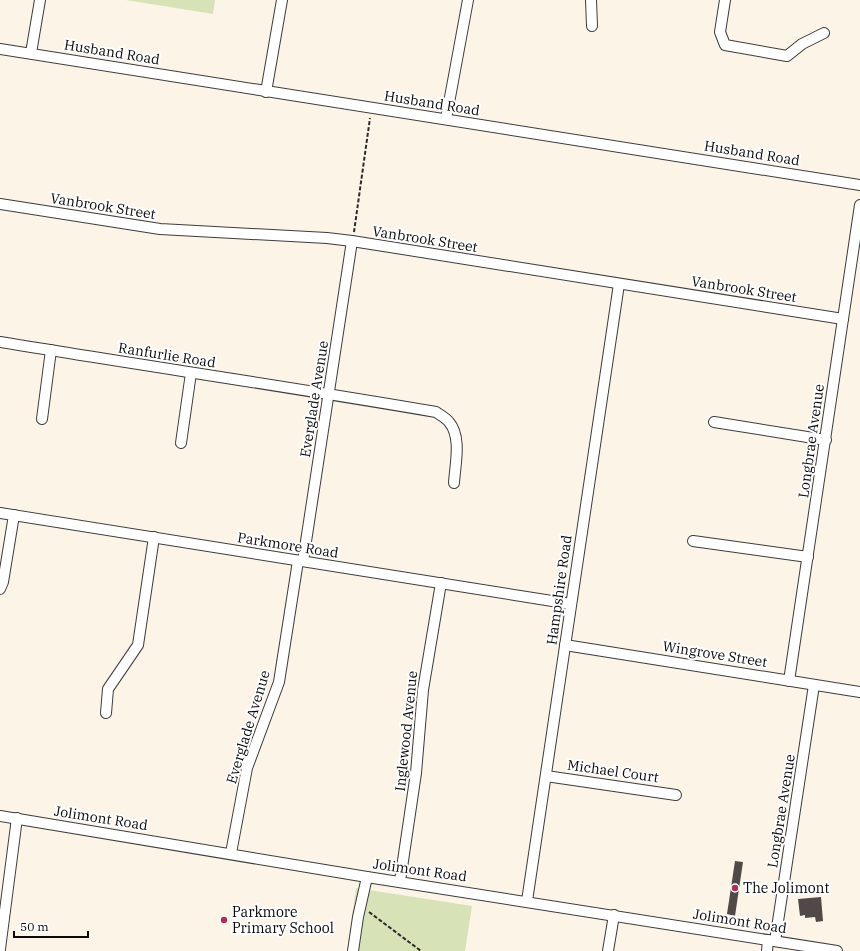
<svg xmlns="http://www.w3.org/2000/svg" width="860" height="951" font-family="'IBM Plex Serif',serif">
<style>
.green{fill:#d8e2b7}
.building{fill:#514947}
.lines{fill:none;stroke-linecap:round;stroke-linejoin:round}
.minor-casing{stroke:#3c3c3c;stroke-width:12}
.path{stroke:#2b2b2b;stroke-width:2;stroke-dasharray:4 2;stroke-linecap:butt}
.minor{stroke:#fff;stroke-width:10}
.poi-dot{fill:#a93255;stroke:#fff;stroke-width:1.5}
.labels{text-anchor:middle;stroke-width:4;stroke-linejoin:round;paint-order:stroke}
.street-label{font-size:14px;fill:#090909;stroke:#fff}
.poi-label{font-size:14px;fill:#090909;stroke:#fff;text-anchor:start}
</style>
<rect width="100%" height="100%" fill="#fdf4e8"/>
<g class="green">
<path d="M126,0H215L213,14Z"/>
<path d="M356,888L472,906L465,951H347Z"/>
</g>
<g class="building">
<path d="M735,861L743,862L735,916L727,914Z"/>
<path d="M821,897L823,921L816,922L815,917L805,918V915L800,916L798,899Z"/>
</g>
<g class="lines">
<g class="minor-casing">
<g id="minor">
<path d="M591,0L592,26"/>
<path d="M725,0L720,32L725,45L787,56L802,44L824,33"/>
<path d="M0,49L860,185"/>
<path d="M31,53L40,0"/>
<path d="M266,92L282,0"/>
<path d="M446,119L468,0"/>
<path d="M0,204L160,229L327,238L352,241L843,319"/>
<path d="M0,342C145,366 291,387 436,412C440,415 446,418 449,422C462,437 455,465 454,483"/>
<path d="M42,419L51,350"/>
<path d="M714,422L826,440"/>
<path d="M181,443L191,373"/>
<path d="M0,513L571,604"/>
<path d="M693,541L808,557"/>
<path d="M303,561L352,241"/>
<path d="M0,589L3,582L14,515"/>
<path d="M565,645L860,692"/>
<path d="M789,681L860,205"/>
<path d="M106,713L108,689L138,645L154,537"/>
<path d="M546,776L676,795"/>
<path d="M0,816L367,877L837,951"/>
<path d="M231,853L247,768L279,682L298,561"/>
<path d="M400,881L416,773L423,690L441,583"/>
<path d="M527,901L619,284"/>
<path d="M775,941L814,685"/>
<path d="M0,949L17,818"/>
<path d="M353,951L358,917L367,877"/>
<path d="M608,951L614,915"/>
<path d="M767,951L768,940"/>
</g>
</g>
<g class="path">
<path d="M354,232L370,118"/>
<path d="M369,912L421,951"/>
</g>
<use href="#minor" class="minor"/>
</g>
<g class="poi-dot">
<circle cx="735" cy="888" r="4"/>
<circle cx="224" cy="920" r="4"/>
</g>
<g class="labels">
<g class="street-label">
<text transform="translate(112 52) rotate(9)" y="5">Husband Road</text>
<text transform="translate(432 103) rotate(9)" y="5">Husband Road</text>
<text transform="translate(752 153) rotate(9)" y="5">Husband Road</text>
<text transform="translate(103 206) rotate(9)" y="5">Vanbrook Street</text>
<text transform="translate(425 239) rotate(9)" y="5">Vanbrook Street</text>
<text transform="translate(744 289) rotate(9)" y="5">Vanbrook Street</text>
<text transform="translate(167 355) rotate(9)" y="5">Ranfurlie Road</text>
<text transform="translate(314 399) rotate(-81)" y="5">Everglade Avenue</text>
<text transform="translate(811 441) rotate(-82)" y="5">Longbrae Avenue</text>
<text transform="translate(288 545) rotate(9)" y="5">Parkmore Road</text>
<text transform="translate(559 590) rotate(-82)" y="5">Hampshire Road</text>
<text transform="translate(715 654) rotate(9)" y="5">Wingrove Street</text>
<text transform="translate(248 727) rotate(-73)" y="5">Everglade Avenue</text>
<text transform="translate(406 731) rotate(-84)" y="5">Inglewood Avenue</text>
<text transform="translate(613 771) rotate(8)" y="5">Michael Court</text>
<text transform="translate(781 811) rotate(-81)" y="5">Longbrae Avenue</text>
<text transform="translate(101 818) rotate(9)" y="5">Jolimont Road</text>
<text transform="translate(420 870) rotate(8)" y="5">Jolimont Road</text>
<text transform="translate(740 921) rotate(9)" y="5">Jolimont Road</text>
</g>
<g class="poi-label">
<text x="743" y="893">The Jolimont</text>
<text x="232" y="917">Parkmore<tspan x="232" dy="16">Primary School</tspan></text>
</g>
</g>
<path d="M14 931v6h74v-6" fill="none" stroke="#090909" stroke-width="2"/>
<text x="20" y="931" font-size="12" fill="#090909" stroke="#ffffff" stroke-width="3" paint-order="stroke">50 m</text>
</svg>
